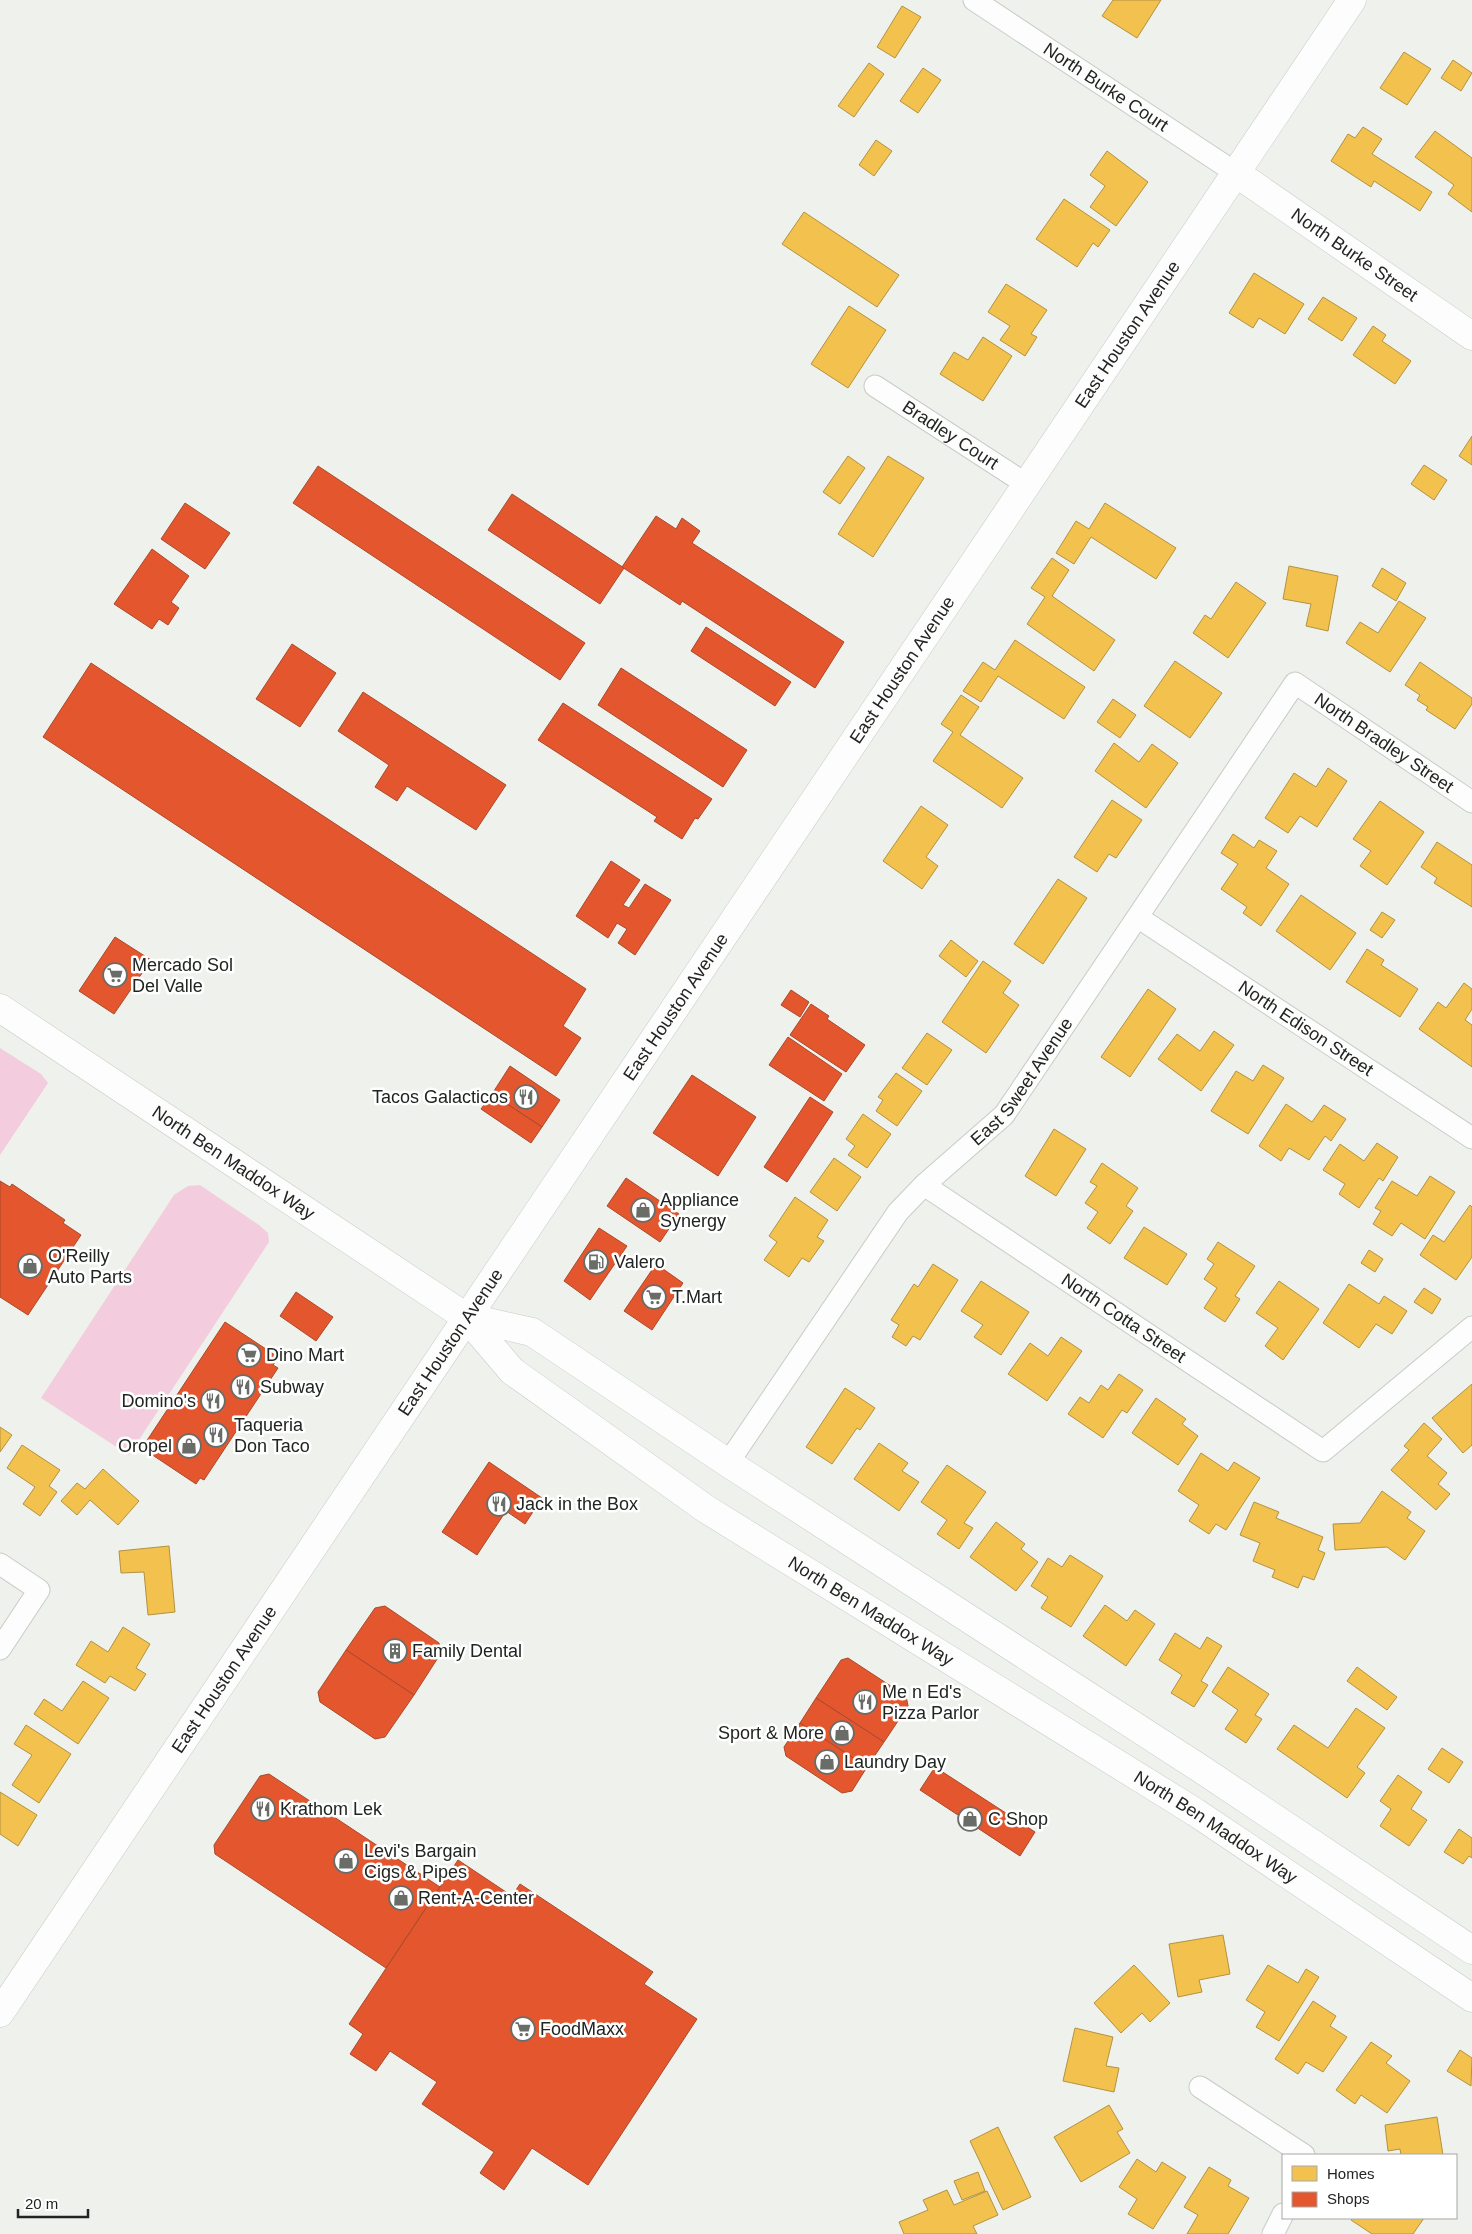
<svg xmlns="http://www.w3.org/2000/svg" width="1472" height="2234" font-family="Arial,sans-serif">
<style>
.green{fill:#f3cdde}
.homes{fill:#f2c14e;stroke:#b39240}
.shops{fill:#e4572e;stroke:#aa482a}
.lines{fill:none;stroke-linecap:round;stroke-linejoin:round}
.street-casing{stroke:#c9cbc7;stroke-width:23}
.secondary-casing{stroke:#c9cbc7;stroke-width:29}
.street{stroke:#fcfdfc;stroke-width:21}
.secondary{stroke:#fcfdfc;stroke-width:28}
.labels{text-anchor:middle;stroke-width:5;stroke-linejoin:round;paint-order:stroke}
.street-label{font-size:18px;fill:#212420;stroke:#fff}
.poi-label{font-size:18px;fill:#212420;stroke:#fff;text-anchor:start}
</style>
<rect width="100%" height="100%" fill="#eef1ec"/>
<g class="green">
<path d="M0,1048L41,1074L48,1083L0,1155Z"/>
<path d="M200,1185L259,1225L268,1233L269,1242L129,1455L41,1398L174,1195L188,1186Z"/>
</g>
<g class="homes">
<path d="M1113,0H1161L1137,38L1102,16Z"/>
<path d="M902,6L921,17L895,58L877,47Z"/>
<path d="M1404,52L1431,69L1407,105L1380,88Z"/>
<path d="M1453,60L1472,73L1461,91L1441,78Z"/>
<path d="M869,63L884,74L854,117L838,106Z"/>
<path d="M923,68L941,80L918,113L900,101Z"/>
<path d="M1363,127L1382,139L1372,154L1432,192L1420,211L1374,181L1371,187L1331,161L1348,134L1355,138Z"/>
<path d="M1435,131L1472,158V212L1448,194L1454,185L1415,157Z"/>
<path d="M876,140L892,151L874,176L859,165Z"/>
<path d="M1107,151L1148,182L1116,226L1090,207L1105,186L1090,175Z"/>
<path d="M1064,199L1110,230L1098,247L1093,243L1077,267L1036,239Z"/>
<path d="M804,212L899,275L877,307L782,244Z"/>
<path d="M1254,273L1304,304L1285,334L1259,318L1253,328L1229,313Z"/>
<path d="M1006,284L1047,310L1031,334L1037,337L1025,356L1000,340L1010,326L988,312Z"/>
<path d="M1323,297L1357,318L1342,341L1308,319Z"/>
<path d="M849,306L886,330L848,388L811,364Z"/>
<path d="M1373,326L1386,335L1382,341L1411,361L1395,384L1353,355Z"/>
<path d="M983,337L1012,356L983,401L940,374L954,352L968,360Z"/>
<path d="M1472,436V465L1459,456Z"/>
<path d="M848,456L865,468L840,504L823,492Z"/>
<path d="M888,456L924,478L873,557L838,534Z"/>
<path d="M1424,465L1447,480L1434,500L1411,484Z"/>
<path d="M1105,503L1176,548L1156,579L1091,537L1074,564L1056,553L1076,521L1089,529Z"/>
<path d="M1052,558L1069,570L1052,596L1115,640L1094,671L1027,624L1045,597L1031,588Z"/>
<path d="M1289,566L1338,576L1328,631L1306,626L1311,604L1283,599Z"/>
<path d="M1382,568L1406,583L1396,601L1372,586Z"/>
<path d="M1236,582L1266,603L1228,658L1193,633L1205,615L1211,619Z"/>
<path d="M1399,601L1426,618L1390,672L1346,643L1360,622L1378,633Z"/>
<path d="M1015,640L1085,687L1064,719L998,676L981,702L963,691L983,662L995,670Z"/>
<path d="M1175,661L1222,693L1190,738L1144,706Z"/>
<path d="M1420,662L1472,698V704L1455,729L1426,710L1428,707L1417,700L1420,695L1405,685Z"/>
<path d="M961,695L979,707L960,735L1023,778L1002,808L933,761L953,732L941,724Z"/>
<path d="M1113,699L1136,715L1120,738L1097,722Z"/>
<path d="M1114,743L1139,762L1152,744L1178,763L1146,808L1095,771Z"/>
<path d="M1328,768L1347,781L1317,827L1300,816L1288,833L1265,818L1294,773L1316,787Z"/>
<path d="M1112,800L1142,820L1116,858L1109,854L1097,872L1074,857Z"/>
<path d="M1380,801L1424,832L1387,885L1360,866L1371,851L1353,839Z"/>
<path d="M921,806L948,825L926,857L938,866L922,889L883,861Z"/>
<path d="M1233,834L1254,848L1259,840L1277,851L1266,868L1289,884L1261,926L1243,913L1247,907L1221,889L1238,864L1221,853Z"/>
<path d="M1437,842L1472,865V907L1434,883L1437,878L1421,867Z"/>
<path d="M1058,879L1087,898L1043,964L1014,944Z"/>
<path d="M1301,895L1356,933L1330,970L1276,931Z"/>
<path d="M1382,912L1395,920L1382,938L1370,930Z"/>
<path d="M951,940L978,961L966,977L939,956Z"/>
<path d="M1367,949L1384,960L1381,965L1418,989L1400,1017L1346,982Z"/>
<path d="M983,961L1011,981L1003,993L1019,1005L986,1053L942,1022Z"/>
<path d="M1464,983L1472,989V1009L1465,1020L1472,1025V1067L1419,1029L1438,1002L1446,1008Z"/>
<path d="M1148,989L1176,1009L1130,1077L1101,1057Z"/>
<path d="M1214,1031L1234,1045L1201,1091L1158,1059L1177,1034L1200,1051Z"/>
<path d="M927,1033L952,1050L927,1085L902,1068Z"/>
<path d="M1263,1065L1284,1078L1248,1134L1211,1111L1236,1071L1253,1081Z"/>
<path d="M896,1073L922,1091L897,1126L876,1111L883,1100L878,1097Z"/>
<path d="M1286,1104L1312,1122L1324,1105L1346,1119L1331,1141L1325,1136L1309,1160L1289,1148L1281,1161L1259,1146Z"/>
<path d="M863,1114L891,1134L867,1168L848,1155L855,1146L846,1139Z"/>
<path d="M1054,1129L1086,1149L1056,1196L1025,1176Z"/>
<path d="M1377,1143L1398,1157L1383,1181L1379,1178L1359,1208L1339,1194L1345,1184L1323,1170L1340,1144L1364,1161Z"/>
<path d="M834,1158L861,1177L837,1211L810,1192Z"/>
<path d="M1102,1163L1138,1188L1126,1206L1133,1211L1110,1244L1087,1228L1098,1212L1085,1203L1097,1186L1090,1182Z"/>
<path d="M1430,1176L1455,1192L1425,1239L1401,1223L1392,1236L1373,1224L1381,1211L1375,1208L1392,1181L1417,1196Z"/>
<path d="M795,1197L828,1220L817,1237L824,1241L809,1262L802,1258L789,1277L764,1260L777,1242L769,1236Z"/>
<path d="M1470,1205L1472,1207V1257L1456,1280L1420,1255L1433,1235L1444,1242Z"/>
<path d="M1144,1227L1187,1254L1167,1285L1124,1258Z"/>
<path d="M1218,1242L1255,1266L1235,1296L1240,1299L1225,1322L1204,1308L1217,1288L1204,1279L1214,1264L1207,1259Z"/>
<path d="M1369,1250L1383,1259L1375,1272L1361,1263Z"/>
<path d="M933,1264L958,1280L920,1340L913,1336L906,1346L892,1337L899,1325L891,1320L914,1284L918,1287Z"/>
<path d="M981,1281L1029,1312L1001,1355L974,1337L983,1325L961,1311Z"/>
<path d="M1279,1281L1319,1309L1283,1360L1265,1346L1278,1328L1256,1313Z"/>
<path d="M1349,1284L1379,1304L1384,1296L1407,1311L1392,1334L1376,1324L1359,1348L1323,1323Z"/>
<path d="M1424,1288L1441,1299L1432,1314L1414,1302Z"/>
<path d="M1061,1337L1082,1351L1047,1401L1008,1374L1030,1343L1048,1356Z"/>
<path d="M1119,1374L1143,1390L1127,1413L1122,1410L1103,1438L1068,1414L1080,1397L1089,1403L1101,1385L1108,1390Z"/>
<path d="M1472,1384V1445L1463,1453L1432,1418Z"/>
<path d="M845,1388L875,1408L860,1430L857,1428L832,1464L806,1447Z"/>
<path d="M1156,1398L1186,1419L1182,1424L1198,1436L1178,1465L1132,1433Z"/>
<path d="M1424,1423L1442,1439L1427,1456L1447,1473L1438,1484L1450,1494L1436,1510L1391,1470L1409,1450L1404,1446Z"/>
<path d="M0,1427L12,1435L0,1452Z"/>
<path d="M879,1443L908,1463L902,1471L919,1482L899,1511L854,1479Z"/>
<path d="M22,1445L60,1470L49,1486L57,1492L40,1516L23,1504L35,1487L7,1468Z"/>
<path d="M1201,1453L1228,1471L1234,1462L1260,1478L1226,1530L1216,1524L1209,1534L1189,1521L1199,1505L1178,1491Z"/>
<path d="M947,1465L986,1492L964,1523L973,1528L959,1549L937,1534L947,1520L921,1502Z"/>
<path d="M103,1469L139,1501L118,1525L90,1500L77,1515L61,1501L77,1483L85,1489Z"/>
<path d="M1382,1491L1411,1512L1407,1518L1425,1531L1405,1560L1387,1547L1335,1550L1333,1524L1360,1523Z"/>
<path d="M1254,1502L1279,1512L1276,1518L1323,1537L1318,1550L1325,1553L1314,1580L1303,1576L1298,1588L1272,1577L1275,1570L1253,1561L1260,1543L1240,1535Z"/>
<path d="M996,1522L1025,1544L1021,1549L1038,1562L1016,1591L970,1557Z"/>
<path d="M169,1546L175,1612L148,1615L144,1572L121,1573L119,1551Z"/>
<path d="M1070,1555L1103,1576L1071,1627L1041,1608L1048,1597L1031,1586L1048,1558L1062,1567Z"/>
<path d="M1105,1605L1127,1621L1135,1610L1155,1624L1126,1666L1083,1636Z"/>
<path d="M123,1627L150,1644L136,1668L146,1674L135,1691L110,1676L105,1683L76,1665L91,1641L108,1652Z"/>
<path d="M1175,1633L1200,1649L1207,1637L1222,1646L1201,1681L1208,1685L1194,1707L1171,1693L1182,1675L1159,1660Z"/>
<path d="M1228,1667L1269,1694L1255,1715L1262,1719L1246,1743L1225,1729L1238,1710L1212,1692Z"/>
<path d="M1357,1667L1397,1697L1387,1710L1347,1681Z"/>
<path d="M83,1681L109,1698L78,1744L34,1714L44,1699L62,1711Z"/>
<path d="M1356,1708L1385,1728L1357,1767L1365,1773L1347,1798L1277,1749L1294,1725L1328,1748Z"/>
<path d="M26,1725L71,1754L39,1803L12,1785L32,1755L14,1744Z"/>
<path d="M1442,1748L1463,1762L1449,1783L1428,1769Z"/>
<path d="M1398,1775L1422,1792L1411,1809L1427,1820L1409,1846L1380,1826L1391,1809L1380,1801Z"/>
<path d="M0,1792L37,1815L18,1846L0,1834Z"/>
<path d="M1459,1829L1472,1838V1858L1469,1856L1463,1864L1444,1852Z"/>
<path d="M1223,1935L1230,1974L1199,1980L1202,1992L1178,1997L1169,1944Z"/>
<path d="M1134,1965L1170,2003L1150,2022L1142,2013L1121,2033L1094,2003Z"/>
<path d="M1268,1965L1298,1983L1306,1969L1319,1977L1279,2041L1256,2027L1265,2012L1246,2000Z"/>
<path d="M1313,2001L1336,2016L1330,2026L1347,2037L1323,2072L1306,2062L1298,2074L1275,2059Z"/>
<path d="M1075,2028L1113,2037L1106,2066L1119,2068L1114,2092L1063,2081Z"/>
<path d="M1371,2042L1392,2056L1386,2063L1410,2081L1387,2113L1361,2095L1355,2104L1336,2090Z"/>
<path d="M1460,2050L1472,2058L1471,2086L1447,2071Z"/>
<path d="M1109,2105L1123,2129L1117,2132L1130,2153L1081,2182L1054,2137Z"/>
<path d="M1437,2117L1443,2155H1401L1400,2149L1388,2151L1385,2125Z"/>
<path d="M998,2127L1031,2197L1003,2210L970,2141Z"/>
<path d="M1137,2159L1156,2172L1162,2162L1186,2177L1153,2229L1128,2214L1137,2199L1119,2187Z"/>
<path d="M1209,2167L1231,2180L1228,2186L1249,2198L1228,2234H1187L1198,2215L1184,2207Z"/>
<path d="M978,2172L985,2191L962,2200L954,2181Z"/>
<path d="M947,2190L954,2205L987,2191L998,2215L973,2226L977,2234H904L899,2222L928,2210L923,2200Z"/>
<path d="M1352,2218H1424L1413,2234H1372L1351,2220Z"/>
</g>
<g class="shops">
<path d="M318,466L585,643L560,680L293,503Z"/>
<path d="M512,494L624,568L600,604L488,530Z"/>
<path d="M185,503L230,533L205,569L161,539Z"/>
<path d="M656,516L676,529L682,518L700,531L692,543L844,642L815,688L682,601L680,605L622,567Z"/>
<path d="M152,549L189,576L171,602L179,608L168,625L159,619L152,629L114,604Z"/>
<path d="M706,627L791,682L775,706L691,651Z"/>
<path d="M292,644L336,673L300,727L256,699Z"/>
<path d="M91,663L586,989L563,1026L581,1038L556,1076L43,737Z"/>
<path d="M621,668L747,750L723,787L598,705Z"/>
<path d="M363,692L506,785L476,830L407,786L397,801L375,787L389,765L338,731Z"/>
<path d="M563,703L712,799L698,819L695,818L682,839L654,821L657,817L538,740Z"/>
<path d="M611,861L640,880L623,905L629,908L645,884L671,900L635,955L618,943L627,929L617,923L608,938L576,916Z"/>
<path d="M115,937L151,960L114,1014L79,991Z"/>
<path d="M791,990L809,1002L800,1017L781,1005Z"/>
<path d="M811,1004L829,1016L827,1019L865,1045L846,1072L790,1035Z"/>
<path d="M788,1037L842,1074L824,1101L769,1065Z"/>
<path d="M510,1066L560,1100L542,1127L492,1094Z"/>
<path d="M692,1075L756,1117L718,1176L653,1133Z"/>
<path d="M492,1094L542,1127L531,1143L481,1109Z"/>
<path d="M810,1097L833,1112L787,1182L764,1167Z"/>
<path d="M626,1178L679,1214L660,1242L607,1206Z"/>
<path d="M0,1181L10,1187L12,1184L65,1220L63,1223L81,1235L28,1315L0,1297Z"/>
<path d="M599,1228L627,1246L590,1300L564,1281Z"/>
<path d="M656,1264L683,1283L652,1330L624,1311Z"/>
<path d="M296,1292L333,1317L316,1341L280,1316Z"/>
<path d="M225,1322L278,1357L273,1365L278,1368L204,1480L200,1478L196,1484L142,1448Z"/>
<path d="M489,1462L542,1498L525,1524L506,1511L477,1555L442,1532Z"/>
<path d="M385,1606L439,1643L441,1653L414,1695L346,1650L375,1608Z"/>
<path d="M346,1650L414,1695L385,1737L375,1739L320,1702L318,1692Z"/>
<path d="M848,1658L906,1696L908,1706L884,1742L816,1698L841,1660Z"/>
<path d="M816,1698L884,1742L867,1767L800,1723Z"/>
<path d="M800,1723L867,1767L852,1791L842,1793L786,1756L784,1747Z"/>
<path d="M935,1767L1035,1832L1020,1856L920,1790Z"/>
<path d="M269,1774L440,1887L386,1968L215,1854L214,1845L260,1776Z"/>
<path d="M458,1860L512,1896L520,1884L653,1972L644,1984L697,2019L588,2185L532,2148L504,2190L480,2173L494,2152L422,2104L437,2082L390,2051L376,2071L350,2054L363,2034L349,2024Z"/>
</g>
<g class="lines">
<g class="street-casing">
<g id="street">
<path id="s1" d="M974,0L1236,173"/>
<path id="s2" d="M875,386L1026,484"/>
<path id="s3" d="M1139,918L1472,1138"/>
<path id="s4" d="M924,1185L1323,1451L1472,1327"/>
<path id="s5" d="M728,1463L898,1212L924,1185L1004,1115L1295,683L1472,802"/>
<path d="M0,1564L39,1590L0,1649"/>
<path d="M1200,2087L1304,2155"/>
<path d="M1273,2234L1283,2214"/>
</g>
</g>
<g class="secondary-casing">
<g id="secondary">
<path id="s6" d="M1236,173L1472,336"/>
<path id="s7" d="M0,1008L466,1317L512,1371L706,1509L1195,1812L1472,1998"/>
<path d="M466,1317L532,1332L538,1336L728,1463L1201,1769L1472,1950"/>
<path id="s8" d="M0,2013L1352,0"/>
</g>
</g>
<use href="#street" class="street"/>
<use href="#secondary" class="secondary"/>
</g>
<defs>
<g id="supermarket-ring" transform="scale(1.25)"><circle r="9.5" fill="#fff" stroke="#696c67" stroke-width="1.5"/><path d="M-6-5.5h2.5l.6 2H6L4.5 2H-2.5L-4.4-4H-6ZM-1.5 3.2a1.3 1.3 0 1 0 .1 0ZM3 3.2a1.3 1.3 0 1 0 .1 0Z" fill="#696c67"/></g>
<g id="restaurant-ring" transform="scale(1.25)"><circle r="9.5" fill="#fff" stroke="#696c67" stroke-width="1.5"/><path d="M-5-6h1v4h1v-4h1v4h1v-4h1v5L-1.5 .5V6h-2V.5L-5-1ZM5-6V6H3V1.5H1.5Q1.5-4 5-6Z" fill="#696c67"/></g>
<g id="shop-ring" transform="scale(1.25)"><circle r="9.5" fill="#fff" stroke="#696c67" stroke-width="1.5"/><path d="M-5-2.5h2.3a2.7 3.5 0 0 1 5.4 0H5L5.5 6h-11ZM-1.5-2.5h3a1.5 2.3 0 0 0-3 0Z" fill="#696c67"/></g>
<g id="fuel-ring" transform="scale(1.25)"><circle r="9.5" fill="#fff" stroke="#696c67" stroke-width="1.5"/><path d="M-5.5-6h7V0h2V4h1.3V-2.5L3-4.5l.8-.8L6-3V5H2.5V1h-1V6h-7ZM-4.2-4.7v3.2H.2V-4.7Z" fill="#696c67"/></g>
<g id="building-ring" transform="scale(1.25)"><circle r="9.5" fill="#fff" stroke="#696c67" stroke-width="1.5"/><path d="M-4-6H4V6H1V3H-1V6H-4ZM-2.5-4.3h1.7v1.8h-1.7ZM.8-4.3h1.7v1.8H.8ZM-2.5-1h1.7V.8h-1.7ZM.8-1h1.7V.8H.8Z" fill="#696c67"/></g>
</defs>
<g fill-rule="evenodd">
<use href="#supermarket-ring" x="115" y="975"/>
<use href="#restaurant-ring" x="526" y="1097"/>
<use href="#shop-ring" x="643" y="1210"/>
<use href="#fuel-ring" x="596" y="1262"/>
<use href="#shop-ring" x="30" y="1266"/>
<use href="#supermarket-ring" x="654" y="1297"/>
<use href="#supermarket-ring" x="249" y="1355"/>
<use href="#restaurant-ring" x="243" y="1387"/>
<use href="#restaurant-ring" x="213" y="1401"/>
<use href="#restaurant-ring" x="216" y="1435"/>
<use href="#shop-ring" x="189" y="1446"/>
<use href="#restaurant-ring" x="499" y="1504"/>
<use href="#building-ring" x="395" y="1651"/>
<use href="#restaurant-ring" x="865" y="1702"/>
<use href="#shop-ring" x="842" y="1733"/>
<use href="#shop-ring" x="827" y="1762"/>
<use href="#restaurant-ring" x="263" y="1809"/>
<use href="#shop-ring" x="970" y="1819"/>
<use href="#shop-ring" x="346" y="1861"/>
<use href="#shop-ring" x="401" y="1898"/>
<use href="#supermarket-ring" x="523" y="2029"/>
</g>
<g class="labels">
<g class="street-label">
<text dy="6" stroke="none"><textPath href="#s1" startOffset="158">North Burke Court</textPath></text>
<text dy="6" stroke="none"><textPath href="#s6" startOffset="144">North Burke Street</textPath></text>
<text dy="6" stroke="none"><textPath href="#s8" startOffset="2022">East Houston Avenue</textPath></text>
<text dy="6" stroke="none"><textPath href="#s2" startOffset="90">Bradley Court</textPath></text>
<text dy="6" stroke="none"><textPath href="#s8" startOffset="1618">East Houston Avenue</textPath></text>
<text dy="6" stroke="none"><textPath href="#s5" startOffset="1075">North Bradley Street</textPath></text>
<text dy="6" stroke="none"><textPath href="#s8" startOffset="1212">East Houston Avenue</textPath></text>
<text dy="6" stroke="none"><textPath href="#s3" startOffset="200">North Edison Street</textPath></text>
<text dy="6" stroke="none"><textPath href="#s5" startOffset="484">East Sweet Avenue</textPath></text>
<text dy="6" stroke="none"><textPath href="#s7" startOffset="280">North Ben Maddox Way</textPath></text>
<text dy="6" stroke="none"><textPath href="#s4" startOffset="240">North Cotta Street</textPath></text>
<text dy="6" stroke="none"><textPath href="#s8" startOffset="808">East Houston Avenue</textPath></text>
<text dy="6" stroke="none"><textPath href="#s7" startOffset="1062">North Ben Maddox Way</textPath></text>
<text dy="6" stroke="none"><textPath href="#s8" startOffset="402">East Houston Avenue</textPath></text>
<text dy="6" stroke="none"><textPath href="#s7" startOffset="1469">North Ben Maddox Way</textPath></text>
</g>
<g class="poi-label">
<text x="132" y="971">Mercado Sol<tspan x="132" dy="21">Del Valle</tspan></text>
<text x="508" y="1103" text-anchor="end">Tacos Galacticos</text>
<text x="660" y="1206">Appliance<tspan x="660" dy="21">Synergy</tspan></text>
<text x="48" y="1262">O'Reilly<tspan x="48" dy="21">Auto Parts</tspan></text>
<text x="614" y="1268">Valero</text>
<text x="672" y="1303">T.Mart</text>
<text x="266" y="1361">Dino Mart</text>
<text x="260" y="1393">Subway</text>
<text x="196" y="1407" text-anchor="end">Domino's</text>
<text x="234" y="1431">Taqueria<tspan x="234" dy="21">Don Taco</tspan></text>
<text x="172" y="1452" text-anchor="end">Oropel</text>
<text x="516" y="1510">Jack in the Box</text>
<text x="412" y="1657">Family Dental</text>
<text x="882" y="1698">Me n Ed's<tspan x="882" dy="21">Pizza Parlor</tspan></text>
<text x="824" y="1739" text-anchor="end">Sport &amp; More</text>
<text x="844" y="1768">Laundry Day</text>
<text x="280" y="1815">Krathom Lek</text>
<text x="988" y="1825">C Shop</text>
<text x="364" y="1857">Levi's Bargain<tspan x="364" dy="21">Cigs &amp; Pipes</tspan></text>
<text x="418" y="1904">Rent-A-Center</text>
<text x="540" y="2035">FoodMaxx</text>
</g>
</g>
<rect x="1282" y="2154" width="175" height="65" fill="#ffffff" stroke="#a6a7a6"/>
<rect x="1292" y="2166" width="25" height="15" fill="#f2c14e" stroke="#a6a7a6"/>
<text x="1327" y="2179" font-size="15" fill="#212420">Homes</text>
<rect x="1292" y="2192" width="25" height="15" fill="#e4572e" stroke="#a6a7a6"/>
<text x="1327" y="2204" font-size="15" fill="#212420">Shops</text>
<path d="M18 2209v8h70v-8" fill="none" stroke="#212420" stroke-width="2.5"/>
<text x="25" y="2209" font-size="15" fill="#212420" stroke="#ffffff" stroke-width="4" paint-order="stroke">20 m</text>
</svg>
